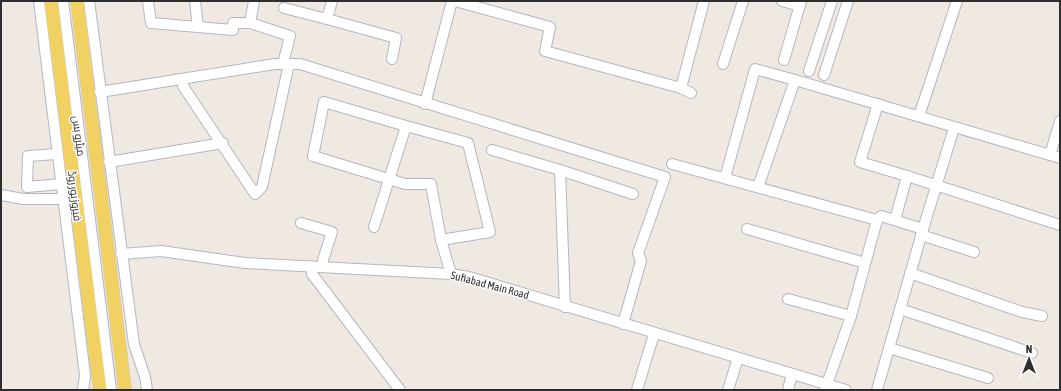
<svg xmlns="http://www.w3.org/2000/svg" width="1061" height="391" font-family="'Asap Condensed',Cairo,sans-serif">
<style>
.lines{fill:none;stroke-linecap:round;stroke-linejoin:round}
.minor-casing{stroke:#b4b7c1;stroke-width:12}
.major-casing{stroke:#c9c9c9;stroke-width:14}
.minor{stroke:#fff;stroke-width:10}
.major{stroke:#f2d163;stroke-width:13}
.labels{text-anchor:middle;stroke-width:3;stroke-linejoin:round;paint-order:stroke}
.street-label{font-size:11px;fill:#2e2e2e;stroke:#fff}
</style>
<rect width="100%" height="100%" fill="#efe9e1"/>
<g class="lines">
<g class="minor-casing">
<g id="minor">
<path d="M39,1L82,350L85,376L83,390"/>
<path d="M63,1L111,390"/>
<path d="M89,1L134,344L145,377L147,390"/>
<path d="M148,1L151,23L233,30V23H250L254,1"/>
<path d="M195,1L198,27"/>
<path d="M455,1L550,27L545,51L681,88"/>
<path d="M782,1L800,6"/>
<path d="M284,8L327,19L332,1"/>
<path d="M327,19L396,38L392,59"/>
<path d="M250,23L290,36L283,64"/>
<path d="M784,60L801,1"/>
<path d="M723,64L743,1"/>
<path d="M809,71L832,1"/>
<path d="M824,75L848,1"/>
<path d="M182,79L183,86L255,194L262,187L289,64"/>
<path d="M100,92L275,64H300L665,177L638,253L641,261L623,324"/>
<path d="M691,93L681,88L704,1"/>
<path d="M425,104L452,1"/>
<path d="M878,104L860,162L907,176L895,220"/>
<path d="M919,116L957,1"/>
<path d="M406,126L324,102L313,156L405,184H431L441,240L451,274"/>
<path d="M492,150L560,170L565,307"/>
<path d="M57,154L28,156L27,187L61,184"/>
<path d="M1050,155L1060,121"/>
<path d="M109,162L223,143"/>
<path d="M672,164L877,220L851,316"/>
<path d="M560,170L633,194"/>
<path d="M907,176L1060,225"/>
<path d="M725,178L755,69L795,80"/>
<path d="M758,187L795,80L1060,158"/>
<path d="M1,195L23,199H70"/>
<path d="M301,223L332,232L323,260V266"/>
<path d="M374,227L406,126L468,143L490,232L441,240"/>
<path d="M747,229L865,263"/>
<path d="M923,229L954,128"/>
<path d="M921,235L974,252"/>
<path d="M121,254L161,251L245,263L451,274L469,277L846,390"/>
<path d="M311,266L312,274L400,390"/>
<path d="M910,273L1022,312L1042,316"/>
<path d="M788,299L851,316L825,390"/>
<path d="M900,309L1032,353"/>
<path d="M889,348L988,378"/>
<path d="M637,390L654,334"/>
<path d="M728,390L738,358"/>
<path d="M788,390L792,374"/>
<path d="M877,390L923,229L881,216L877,220"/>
</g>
</g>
<g class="major-casing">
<g id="major">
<path d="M51,1L100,390"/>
<path d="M77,1L125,390"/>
</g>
</g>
<use href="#minor" class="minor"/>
<use href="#major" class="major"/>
</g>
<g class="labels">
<g class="street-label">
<text transform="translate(79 136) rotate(83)" y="4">میٹرو بس</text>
<text transform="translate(75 196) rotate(83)" y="4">فیروزپور روڈ</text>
<text transform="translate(490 285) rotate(15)" y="4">Sufiabad Main Road</text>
</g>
</g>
<rect width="1061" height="391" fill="none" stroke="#2e2e2e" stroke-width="4"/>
<g transform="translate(1029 359)" stroke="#ffffff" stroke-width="3" paint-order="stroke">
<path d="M0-3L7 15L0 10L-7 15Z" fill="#2e2e2e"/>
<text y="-6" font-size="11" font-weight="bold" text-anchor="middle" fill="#2e2e2e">N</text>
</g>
</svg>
